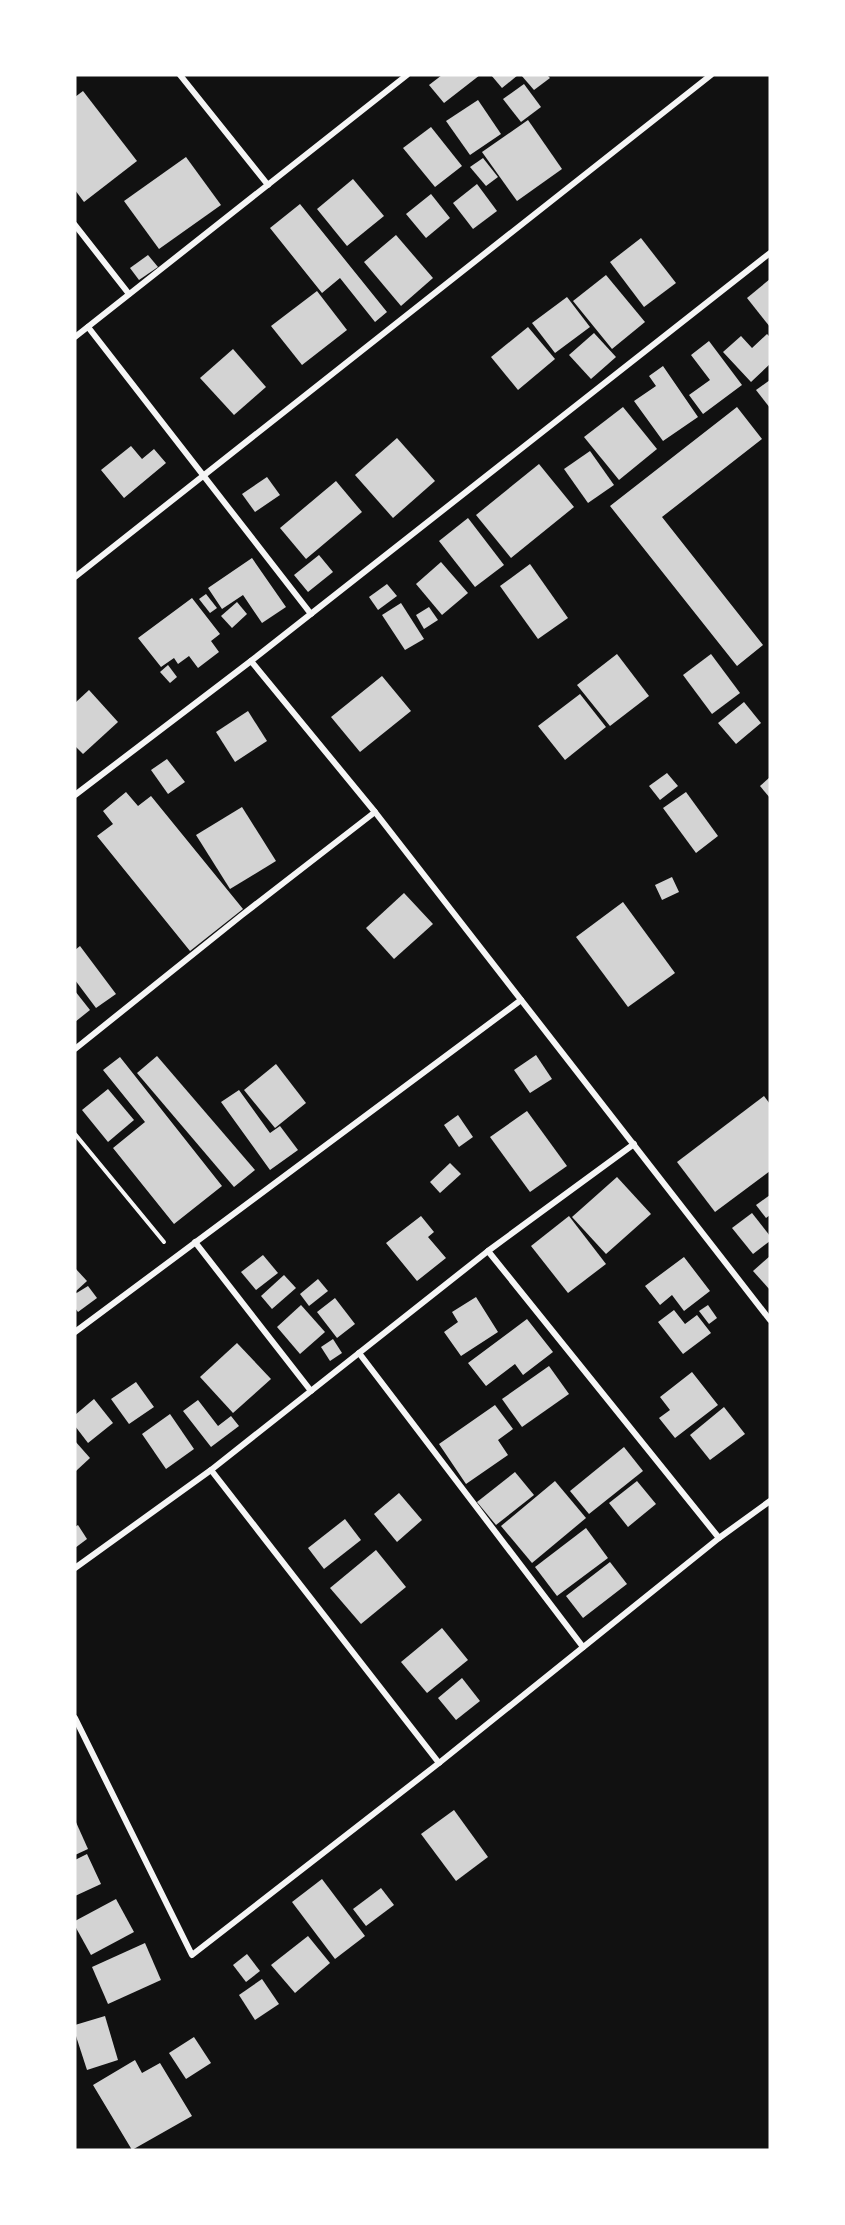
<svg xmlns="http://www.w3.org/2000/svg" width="845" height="2225" font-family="'Noto Serif',serif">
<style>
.building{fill:#d3d3d3}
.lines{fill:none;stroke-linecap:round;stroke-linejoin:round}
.path{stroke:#f5f5f5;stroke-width:4}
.minor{stroke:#f5f5f5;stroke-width:6}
</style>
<rect width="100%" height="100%" fill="#111"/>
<g class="building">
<path d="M442,75H480L444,103L429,85Z"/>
<path d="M491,75H518L502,88Z"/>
<path d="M521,75H547L550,78L534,90Z"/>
<path d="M524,84L541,107L521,122L503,99Z"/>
<path d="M83,91L137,161L84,202L75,190V97Z"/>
<path d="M478,100L501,134L470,155L446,121Z"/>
<path d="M528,120L562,169L517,201L482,152Z"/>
<path d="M431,127L462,166L435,187L403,148Z"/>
<path d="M186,157L221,205L159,249L124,201Z"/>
<path d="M483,158L498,177L486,186L470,167Z"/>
<path d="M353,179L384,216L347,246L317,209Z"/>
<path d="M477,184L497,211L473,229L453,203Z"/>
<path d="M431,194L450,218L426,238L406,214Z"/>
<path d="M300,204L387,312L375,322L340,278L322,293L270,228Z"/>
<path d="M396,235L433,278L401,306L364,262Z"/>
<path d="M641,238L676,283L644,307L610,262Z"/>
<path d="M148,255L158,267L139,280L130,268Z"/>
<path d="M606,275L645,322L612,349L573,301Z"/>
<path d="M770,279V327L747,298Z"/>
<path d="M317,291L347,330L302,365L271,326Z"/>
<path d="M567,297L590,327L555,353L532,323Z"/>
<path d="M528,327L555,359L518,390L491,357Z"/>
<path d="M594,333L616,357L591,379L569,355Z"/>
<path d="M767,334L770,337V364L751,382L723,352L741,336L752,348Z"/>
<path d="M709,341L742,385L703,414L689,395L710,380L691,355Z"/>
<path d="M233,349L266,387L234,415L200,378Z"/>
<path d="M663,366L698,417L663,441L634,401L656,386L649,376Z"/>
<path d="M770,380V408L756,390Z"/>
<path d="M623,407L657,449L619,480L584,437Z"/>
<path d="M737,407L762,439L662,517L763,645L737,666L610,506Z"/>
<path d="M397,438L435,481L393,518L355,475Z"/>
<path d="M131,446L142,459L154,449L166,463L124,498L101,470Z"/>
<path d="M590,451L614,485L588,503L564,469Z"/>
<path d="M539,464L574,507L511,558L476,515Z"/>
<path d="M267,477L280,495L255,512L242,494Z"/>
<path d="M336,481L362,512L306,559L280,528Z"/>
<path d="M468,518L504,565L475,587L439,541Z"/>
<path d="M319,555L333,572L308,592L294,575Z"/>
<path d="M252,558L286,607L262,623L243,595L222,609L208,588Z"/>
<path d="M441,562L468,593L442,615L416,584Z"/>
<path d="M530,564L568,618L538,639L500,586Z"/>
<path d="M387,584L397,596L378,610L369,597Z"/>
<path d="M206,594L217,608L210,613L199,599Z"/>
<path d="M192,598L220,634L211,641L219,652L198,668L189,656L178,664L174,658L161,667L138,638Z"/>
<path d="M237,602L247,614L232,628L221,616Z"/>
<path d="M401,603L424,639L405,650L382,615Z"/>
<path d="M429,607L438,620L424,629L416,615Z"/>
<path d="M617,654L649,696L610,726L577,685Z"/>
<path d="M711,654L740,693L712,714L683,675Z"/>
<path d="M168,665L177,677L170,683L160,672Z"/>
<path d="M382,676L411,711L360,752L331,717Z"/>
<path d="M89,690L118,722L83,754L75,746V703Z"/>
<path d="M580,694L606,727L565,760L538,726Z"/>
<path d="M744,702L761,723L736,744L718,723Z"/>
<path d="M248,711L267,741L235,762L216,732Z"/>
<path d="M167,759L185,782L168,794L151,770Z"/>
<path d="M667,773L678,786L660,800L649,786Z"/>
<path d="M770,777V798L760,786Z"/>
<path d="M126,792L138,806L151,796L243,909L190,951L97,836L113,824L103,811Z"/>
<path d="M686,792L718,836L696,853L663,808Z"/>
<path d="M242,807L276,861L230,889L196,835Z"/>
<path d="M672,877L679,892L662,900L655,885Z"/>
<path d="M404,893L433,924L394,959L366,928Z"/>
<path d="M623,902L675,973L628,1007L576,937Z"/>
<path d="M80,946L116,994L96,1008L75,980V950Z"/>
<path d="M75,991L90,1010L75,1022Z"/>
<path d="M536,1055L552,1079L530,1093L514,1070Z"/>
<path d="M157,1056L255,1170L234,1187L137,1073Z"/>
<path d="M120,1057L222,1186L174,1224L113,1148L145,1122L103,1070Z"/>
<path d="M276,1064L306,1103L275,1128L244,1090Z"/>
<path d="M108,1089L134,1120L108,1142L82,1110Z"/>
<path d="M239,1090L270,1133L280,1126L298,1150L270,1170L221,1102Z"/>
<path d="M764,1096L770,1104V1171L715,1212L677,1162Z"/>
<path d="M527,1111L567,1166L530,1192L490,1137Z"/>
<path d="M458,1115L473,1137L459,1147L444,1125Z"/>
<path d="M450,1163L461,1174L440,1193L430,1182Z"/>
<path d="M617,1177L651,1214L606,1254L572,1217Z"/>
<path d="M770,1195V1215L766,1218L756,1205Z"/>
<path d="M752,1213L770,1236V1241L753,1254L732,1228Z"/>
<path d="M421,1216L434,1232L428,1237L446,1258L417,1281L386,1243Z"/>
<path d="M569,1216L606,1264L568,1293L531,1246Z"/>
<path d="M263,1255L278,1273L256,1290L241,1272Z"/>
<path d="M770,1256V1290L753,1271Z"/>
<path d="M684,1257L710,1291L684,1311L672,1295L660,1305L645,1286Z"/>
<path d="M75,1268L87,1281L75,1292Z"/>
<path d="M284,1275L296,1288L272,1309L261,1296Z"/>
<path d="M318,1279L328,1291L309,1306L300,1294Z"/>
<path d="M88,1286L97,1298L78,1312L75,1308V1294Z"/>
<path d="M476,1297L498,1332L461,1356L444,1332L458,1322L452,1312Z"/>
<path d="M335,1298L355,1324L337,1338L317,1312Z"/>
<path d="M301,1305L325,1332L300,1354L277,1327Z"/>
<path d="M708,1305L717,1318L709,1324L699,1311Z"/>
<path d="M674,1310L685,1324L697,1315L711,1333L683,1354L658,1322Z"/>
<path d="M527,1319L553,1352L523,1375L515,1364L486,1386L468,1363Z"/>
<path d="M333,1339L342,1353L330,1361L321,1347Z"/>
<path d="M237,1343L271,1379L233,1413L200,1377Z"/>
<path d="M549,1366L569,1394L522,1427L502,1399Z"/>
<path d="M692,1372L718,1405L675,1438L659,1418L670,1410L660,1397Z"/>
<path d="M136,1382L154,1407L129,1424L111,1399Z"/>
<path d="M94,1399L113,1423L88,1443L75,1426V1415Z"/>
<path d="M198,1400L218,1426L231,1416L239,1426L211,1447L183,1411Z"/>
<path d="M495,1405L513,1429L498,1440L508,1455L466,1484L439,1444Z"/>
<path d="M724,1407L745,1434L710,1460L690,1435Z"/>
<path d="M170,1414L194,1449L166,1469L142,1434Z"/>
<path d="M75,1441L90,1458L76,1471L75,1469Z"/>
<path d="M624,1447L643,1471L589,1514L570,1491Z"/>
<path d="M515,1472L534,1495L496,1525L477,1502Z"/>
<path d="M555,1481L586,1518L532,1563L501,1526Z"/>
<path d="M637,1481L656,1504L628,1527L609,1503Z"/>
<path d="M399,1493L422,1520L397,1542L374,1514Z"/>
<path d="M345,1519L361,1540L324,1569L308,1548Z"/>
<path d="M78,1525L87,1539L75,1548V1527Z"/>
<path d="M586,1528L608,1558L557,1596L535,1567Z"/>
<path d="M376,1550L406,1587L361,1624L330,1588Z"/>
<path d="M610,1562L627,1584L583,1618L566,1596Z"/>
<path d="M442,1628L468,1660L427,1693L401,1662Z"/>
<path d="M462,1678L480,1701L456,1720L438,1698Z"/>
<path d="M454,1810L488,1857L456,1881L421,1834Z"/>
<path d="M75,1820L88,1849L75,1855Z"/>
<path d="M87,1854L101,1884L75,1896V1860Z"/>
<path d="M322,1879L365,1936L335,1959L292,1902Z"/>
<path d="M381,1888L394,1905L366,1926L353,1909Z"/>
<path d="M116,1899L134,1932L91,1955L75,1926V1921Z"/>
<path d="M308,1936L330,1963L295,1993L271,1965Z"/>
<path d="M145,1943L161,1980L108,2004L92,1967Z"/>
<path d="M247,1954L260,1971L246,1982L233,1965Z"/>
<path d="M262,1979L279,2004L255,2020L239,1995Z"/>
<path d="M105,2016L118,2060L87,2070L75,2033V2025Z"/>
<path d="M194,2037L211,2063L186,2079L169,2053Z"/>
<path d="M135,2060L142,2073L160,2063L192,2116L132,2150L93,2085Z"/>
</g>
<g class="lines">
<path class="path" d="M75,1134L164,1242"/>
<g class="minor">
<path d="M180,75L268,185"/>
<path d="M75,225L129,294"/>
<path d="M88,327L311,614"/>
<path d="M75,337L407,75"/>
<path d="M75,577L711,75"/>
<path d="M251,661L375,812L770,1320"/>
<path d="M75,795L251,661L770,253"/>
<path d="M75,1049L242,915L375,812"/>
<path d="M195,1242L311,1391"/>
<path d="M488,1251L719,1538"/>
<path d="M75,1332L521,1000"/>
<path d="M359,1353L583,1647"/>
<path d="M211,1470L439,1763"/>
<path d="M75,1568L211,1470L488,1251L634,1144"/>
<path d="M75,1718L192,1955L439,1763L719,1538L770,1501"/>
</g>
</g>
<rect width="845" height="2225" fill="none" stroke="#ffffff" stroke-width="153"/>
</svg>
